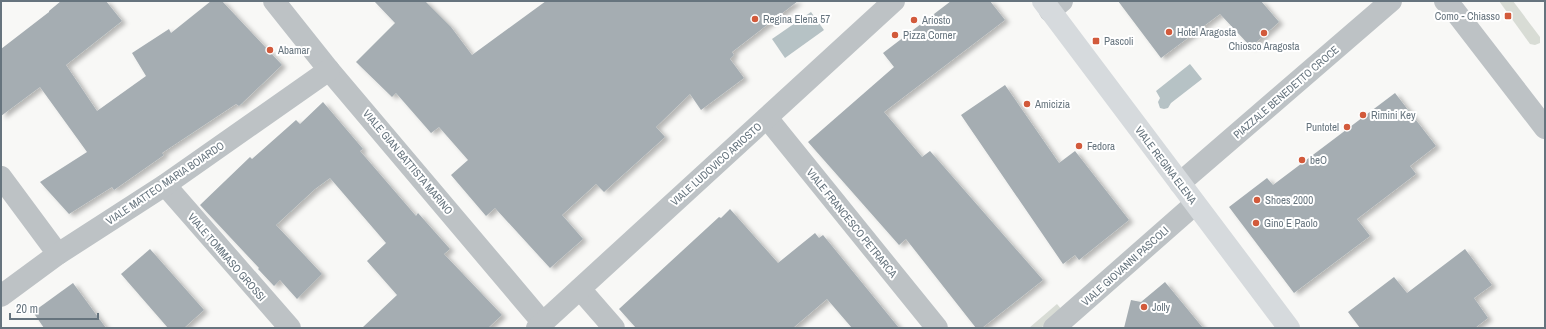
<svg xmlns="http://www.w3.org/2000/svg" width="1546" height="329" font-family="'Archivo Narrow',sans-serif">
<style>
.green{fill:#d8dcd5}
.water{fill:#b6c2c5}
.building{fill:#a5adb2;filter:url(#shadow)}
.lines{fill:none;stroke-linecap:round;stroke-linejoin:round}
.street{stroke:#bdc2c5;stroke-width:22}
.secondary{stroke:#d6dadd;stroke-width:22}
.poi-dot{fill:#d25a3b;stroke:#fff;stroke-width:1.5}
.labels{text-anchor:middle;stroke-width:4;stroke-linejoin:round;paint-order:stroke}
.poi-label{font-size:11px;fill:#66747e;stroke:#fff;text-anchor:start}
.street-label{font-size:11px;fill:#66747e;stroke:#fff}
</style>
<defs>
<filter id="shadow"><feDropShadow dx="4.5" dy="2.5" stdDeviation="2" flood-color="#0004"/></filter>
</defs>
<rect width="100%" height="100%" fill="#f8f8f6"/>
<g class="green">
<path d="M1499,1H1513L1540,37V43L1535,45L1530,44Z"/>
<path d="M1057,304L1062,310L1041,328H1029Z"/>
</g>
<g class="water">
<path d="M811,12L824,30L785,58L772,39Z"/>
<path d="M1190,64L1202,79L1171,103L1168,108L1164,109L1160,108L1158,102L1160,98L1156,91Z"/>
</g>
<g class="building">
<path d="M61,1H106L122,21L66,65L97,111L146,76L132,53L169,29L171,33L211,1H222L282,65L239,106L236,104L162,153L164,155L114,190L112,187L69,214L40,182L87,152L40,87L1,116V49L49,12V11Z"/>
<path d="M374,1H425L451,27L472,55L546,1H798L732,52L734,55L730,59L744,78L701,110L690,94L656,127L665,137L604,192L596,184L562,215L583,239L550,268L495,208L486,216L451,175L468,160L439,127L431,133L396,93L392,97L356,62L395,23Z"/>
<path d="M951,1H990L1005,20L884,112L922,157L930,151L1043,280L982,328H976L906,239L899,245L808,142L894,67L883,53Z"/>
<path d="M1118,1H1261L1279,22L1251,47L1220,14L1161,58Z"/>
<path d="M1005,85L1059,163L1075,151L1129,220L1079,260L1075,255L1063,264L961,115Z"/>
<path d="M1395,93L1436,146L1410,166L1416,174L1357,219L1370,236L1294,293L1229,207L1267,178L1273,185Z"/>
<path d="M323,102L363,149L360,151L416,216L418,213L450,249L444,254L502,315L488,328H362L397,295L367,261L386,243L330,178L315,189L276,225L322,274L297,299L280,280L274,286L258,269L259,268L200,205L250,157L252,159L296,120L300,124Z"/>
<path d="M730,209L778,263L815,233L819,238L823,235L899,328H852L827,299L793,328H636L619,309L719,217L721,218Z"/>
<path d="M150,249L204,310L184,328H168L121,274Z"/>
<path d="M1465,249L1492,285L1474,298L1488,318L1475,328H1360L1348,312L1394,277L1407,293Z"/>
<path d="M1165,282L1203,328H1124L1131,300L1141,302Z"/>
<path d="M73,283L106,328H44L33,312Z"/>
</g>
<g class="lines">
<g class="street">
<path d="M274,1L329,70L543,323"/>
<path d="M1445,1L1454,10L1545,128"/>
<path d="M1050,11L1062,1"/>
<path d="M767,118L937,328"/>
<path d="M1,177L58,254"/>
<path d="M1180,183L1391,1"/>
<path d="M165,185L290,328"/>
<path d="M580,289L614,328"/>
<path d="M1,296L58,254L165,185L329,70"/>
<path d="M537,328L894,1"/>
<path d="M1054,328L1195,204"/>
</g>
<path class="secondary" d="M1043,1L1289,328"/>
</g>
<g class="poi-dot">
<rect x="1504" y="12" width="8" height="8" rx="2"/>
<circle cx="755" cy="19" r="4"/>
<circle cx="914" cy="20" r="4"/>
<circle cx="1169" cy="32" r="4"/>
<circle cx="1264" cy="33" r="4"/>
<circle cx="895" cy="35" r="4"/>
<rect x="1092" y="37" width="8" height="8" rx="2"/>
<circle cx="270" cy="50" r="4"/>
<circle cx="1027" cy="104" r="4"/>
<circle cx="1363" cy="115" r="4"/>
<circle cx="1347" cy="127" r="4"/>
<circle cx="1079" cy="146" r="4"/>
<circle cx="1302" cy="160" r="4"/>
<circle cx="1257" cy="200" r="4"/>
<circle cx="1256" cy="223" r="4"/>
<circle cx="1144" cy="307" r="4"/>
</g>
<g class="labels">
<g class="poi-label">
<text x="1500" y="20" text-anchor="end">Como - Chiasso</text>
<text x="763" y="23">Regina Elena 57</text>
<text x="922" y="24">Ariosto</text>
<text x="1177" y="36">Hotel Aragosta</text>
<text x="903" y="39">Pizza Corner</text>
<text x="1104" y="45">Pascoli</text>
<text x="1264" y="50" text-anchor="middle">Chiosco Aragosta</text>
<text x="278" y="54">Abamar</text>
<text x="1035" y="108">Amicizia</text>
<text x="1371" y="119">Rimini Key</text>
<text x="1339" y="131" text-anchor="end">Puntotel</text>
<text x="1087" y="150">Fedora</text>
<text x="1310" y="164">beO</text>
<text x="1265" y="204">Shoes 2000</text>
<text x="1264" y="227">Gino E Paolo</text>
<text x="1152" y="311">Jolly</text>
</g>
<g class="street-label">
<text transform="translate(1286 92) rotate(-41)" y="4">PIAZZALE BENEDETTO CROCE</text>
<text transform="translate(408 162) rotate(50)" y="4">VIALE GIAN BATTISTA MARINO</text>
<text transform="translate(716 164) rotate(-42)" y="4">VIALE LUDOVICO ARIOSTO</text>
<text transform="translate(1166 165) rotate(53)" y="4">VIALE REGINA ELENA</text>
<text transform="translate(165 183) rotate(-34)" y="4">VIALE MATTEO MARIA BOIARDO</text>
<text transform="translate(852 223) rotate(51)" y="4">VIALE FRANCESCO PETRARCA</text>
<text transform="translate(227 257) rotate(49)" y="4">VIALE TOMMASO GROSSI</text>
<text transform="translate(1125 266) rotate(-42)" y="4">VIALE GIOVANNI PASCOLI</text>
</g>
</g>
<rect width="1546" height="329" fill="none" stroke="#66747e" stroke-width="4"/>
<path d="M10 313v6h88v-6" fill="none" stroke="#66747e" stroke-width="2"/>
<text x="16" y="313" font-size="12" fill="#66747e" stroke="#ffffff" stroke-width="3" paint-order="stroke">20 m</text>
</svg>
